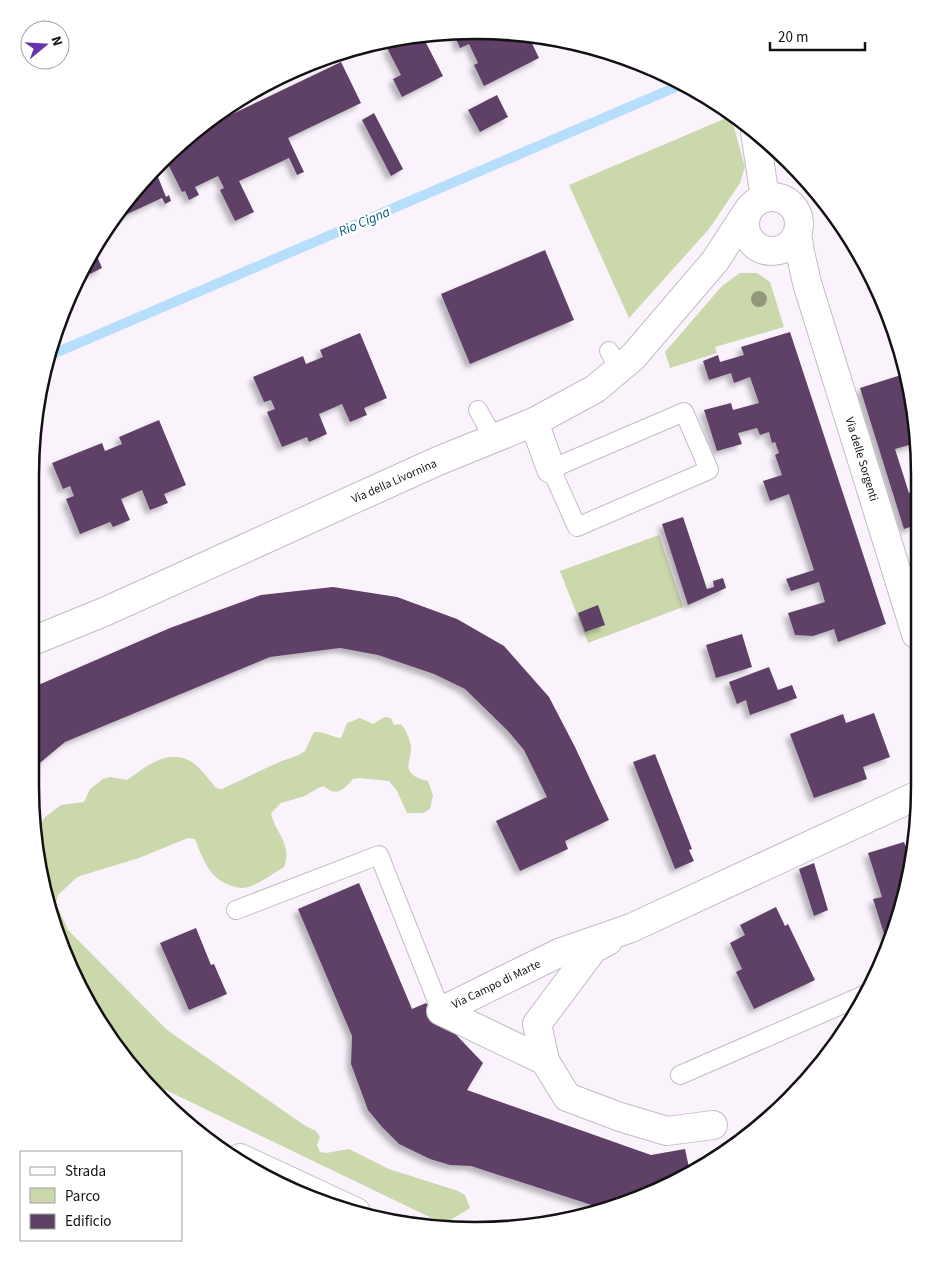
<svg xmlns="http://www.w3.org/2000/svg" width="950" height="1261" font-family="'Source Sans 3',sans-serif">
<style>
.green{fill:#cad8ab}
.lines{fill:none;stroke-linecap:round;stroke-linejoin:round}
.stream{stroke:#b7defa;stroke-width:10}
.building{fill:#5f4166;filter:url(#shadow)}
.lane-casing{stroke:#c3bcc5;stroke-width:20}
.street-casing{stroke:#c3bcc5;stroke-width:30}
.secondary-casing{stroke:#c3bcc5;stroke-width:30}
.lane{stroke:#fff;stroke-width:18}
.street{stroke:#fff;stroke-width:28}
.secondary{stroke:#fff;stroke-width:28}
.tree{fill:#93977c}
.labels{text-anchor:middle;stroke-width:5;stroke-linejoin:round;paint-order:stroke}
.street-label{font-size:12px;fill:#141114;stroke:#fff}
.water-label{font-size:14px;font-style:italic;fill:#025a85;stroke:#fff}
.rim{fill:none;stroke:#141114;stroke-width:2.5}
</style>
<defs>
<filter id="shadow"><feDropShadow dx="-4.5" dy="4.5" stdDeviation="2.5" flood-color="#0004"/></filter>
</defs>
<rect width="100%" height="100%" fill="#faf3fc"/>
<g class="green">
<path d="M731,116L745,167L740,183L709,229L629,318L569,185Z"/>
<path d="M740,273H757L770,282L784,327L715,347L717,353L670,368L665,352L722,286Z"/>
<path d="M659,535L683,607L588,643L560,571Z"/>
<path d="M384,717L391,718L394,725L401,724C406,730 410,739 411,747C412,758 402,769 416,777C419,779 424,780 428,781L433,795L430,809L423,813H407L397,791L389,781L359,778L353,779C344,789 337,798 324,786L318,788L305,796L281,803L271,813C275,833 293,844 284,867C274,873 262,882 251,886C244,889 238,888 232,886C209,879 203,859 195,839L188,838L139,858L80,876L75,879L58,895L56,903L68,930L167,1030L304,1125L316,1131L320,1137L317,1145L320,1152L326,1153L349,1149L389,1169L458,1191L465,1195L470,1208L444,1224L145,1080L90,1009L45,901L36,832L45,817L61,805L84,802L90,789L103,779L110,777L127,780C144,768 166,749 188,760C198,764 209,780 216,788L222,789L279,762L299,755L305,751L314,732C324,731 332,737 341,738L347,723L360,718L373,724Z"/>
</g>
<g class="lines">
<path class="stream" d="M46,357L683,84"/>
</g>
<g class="building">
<path d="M475,30L524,35V36L528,35L539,58L484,86L474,65L478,63L469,44L460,48L454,34L459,32Z"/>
<path d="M422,35L443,76L402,97L393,79L401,75L387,48L411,36Z"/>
<path d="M341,62L361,103L288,138L304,172L297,175L289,158L239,181L254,212L235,221L220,190L224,188L218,176L195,187L199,195L189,200L185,191L182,192L167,162L203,128Z"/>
<path d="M497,95L508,117L480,132L468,110Z"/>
<path d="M374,113L403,169L391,176L362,120Z"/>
<path d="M156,172L166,197L169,195L171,201L165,204L162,198L112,221L122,204Z"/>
<path d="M96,246L100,254L97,256L102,268L90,274L85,263Z"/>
<path d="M545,250L574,320L470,364L441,294Z"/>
<path d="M790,332L886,624L838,642L834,629L813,636L795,635L788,613L825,602L819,582L791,591L786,579L814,570L789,494L770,501L763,481L782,475L775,455L779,453L775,442L772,443L769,432L760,435L757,428L738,433L742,444L717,451L704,410L731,403L733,410L759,403L750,377L734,383L731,373L709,380L703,361L718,355L720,362L744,355L741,347Z"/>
<path d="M360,333L387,398L364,408L367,415L350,422L342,404L319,414L327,434L309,442L307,437L282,447L267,412L275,409L271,400L264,402L253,377L303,356L306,364L323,357L320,350Z"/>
<path d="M901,375L916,423V443L895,449L909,493L916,491V525L904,529L860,388Z"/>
<path d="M159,420L186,485L164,494L168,503L150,510L142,490L121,499L130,520L113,527L110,522L80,534L66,499L74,496L70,486L63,489L52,463L102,443L105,451L122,444L119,437Z"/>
<path d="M683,517L707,589L714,587L713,581L723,578L726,588L688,605L662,524Z"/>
<path d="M333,587L397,597L457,619L504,646L549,697L575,747L609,820L565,841L568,849L520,871L496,821L547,797L524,750L508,731L465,689L434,674L378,655L340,648L270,657L65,742L30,771V690L36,686L170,628L261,595Z"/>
<path d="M598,605L605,625L585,632L578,613Z"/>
<path d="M742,634L752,667L716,678L706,645Z"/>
<path d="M769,667L778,690L792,685L797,698L750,715L746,700L737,704L729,682Z"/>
<path d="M874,713L890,757L863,767L867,779L814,798L790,734L843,714L846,723Z"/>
<path d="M655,754L692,849L689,850L694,861L675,869L633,762Z"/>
<path d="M904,842L906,847L916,844L896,929L892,938L886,940L873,899L882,897L868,853Z"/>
<path d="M814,863L828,910L814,916L799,869Z"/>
<path d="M359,883L412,1009L426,1003L483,1063L467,1090L651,1155L685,1149L690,1172L618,1207L607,1210L471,1166L450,1165L430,1159L399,1144L382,1127L368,1110L351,1064L352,1036L298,909Z"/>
<path d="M776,907L785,926L788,924L815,980L754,1009L736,972L742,969L730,943L745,935L740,925Z"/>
<path d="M196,928L211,965L214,964L227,994L189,1010L160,943Z"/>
</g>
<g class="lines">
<g class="lane-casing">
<g id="lane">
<path d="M609,351L619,369"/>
<path d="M478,410L494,439"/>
<path d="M684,412L709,470L577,527L551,469Z"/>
<path d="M236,910L379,855L441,1011"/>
<path d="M680,1075L864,995"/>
</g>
</g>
<g class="street-casing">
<g id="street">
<path d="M755,132L765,198"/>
<circle cx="772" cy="224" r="27"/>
<path d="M797,234L800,252L807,283L916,634"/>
<path d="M534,422L551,469"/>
<path d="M30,642L104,612L438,461L534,422L595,389L633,357L715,261L749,209"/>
<path d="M545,1061L537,1024L593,949L608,941"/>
<path d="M713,1125L667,1131L620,1117L567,1097L545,1061L441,1011L559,953L631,928L916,796"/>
</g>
</g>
<g class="secondary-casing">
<path id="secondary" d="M240,1158L356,1212"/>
</g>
<use href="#lane" class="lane"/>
<use href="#street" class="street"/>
<use href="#secondary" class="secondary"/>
</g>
<circle class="tree" cx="759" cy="299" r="8"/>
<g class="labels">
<g class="street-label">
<text transform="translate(862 459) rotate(73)" y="4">Via delle Sorgenti</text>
<text transform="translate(394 481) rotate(-24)" y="4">Via della Livornina</text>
<text transform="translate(496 984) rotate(-26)" y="4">Via Campo di Marte</text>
</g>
<g class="water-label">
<text transform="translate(364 221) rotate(-23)" y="5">Rio Cigna</text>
</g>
</g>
<path d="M0 0H950V1261H0ZM475 39H475A436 436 0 0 1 911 475V786A436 436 0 0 1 475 1222H475A436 436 0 0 1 39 786V475A436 436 0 0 1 475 39Z" fill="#fff" fill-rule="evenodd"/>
<path class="rim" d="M475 39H475A436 436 0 0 1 911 475V786A436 436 0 0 1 475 1222H475A436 436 0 0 1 39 786V475A436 436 0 0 1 475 39Z"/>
<rect x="20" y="1151" width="162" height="90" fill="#ffffff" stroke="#a1a0a1"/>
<rect x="30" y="1167" width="25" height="8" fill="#ffffff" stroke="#a1a0a1"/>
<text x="65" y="1176" font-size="15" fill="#141114">Strada</text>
<rect x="30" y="1188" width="25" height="15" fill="#cad8ab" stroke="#a1a0a1"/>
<text x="65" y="1201" font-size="15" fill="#141114">Parco</text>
<rect x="30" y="1214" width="25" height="15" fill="#5f4166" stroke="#a1a0a1"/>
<text x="65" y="1226" font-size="15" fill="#141114">Edificio</text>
<g transform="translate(45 45) rotate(72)"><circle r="24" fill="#ffffff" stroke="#a1a0a1"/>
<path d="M0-4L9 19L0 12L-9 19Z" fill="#6634ab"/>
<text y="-8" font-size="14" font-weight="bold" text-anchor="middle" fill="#141114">N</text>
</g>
<path d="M770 42v8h95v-8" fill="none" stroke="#141114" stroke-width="2.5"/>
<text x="778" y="42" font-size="15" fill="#141114" stroke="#ffffff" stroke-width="4" paint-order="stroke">20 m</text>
</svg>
